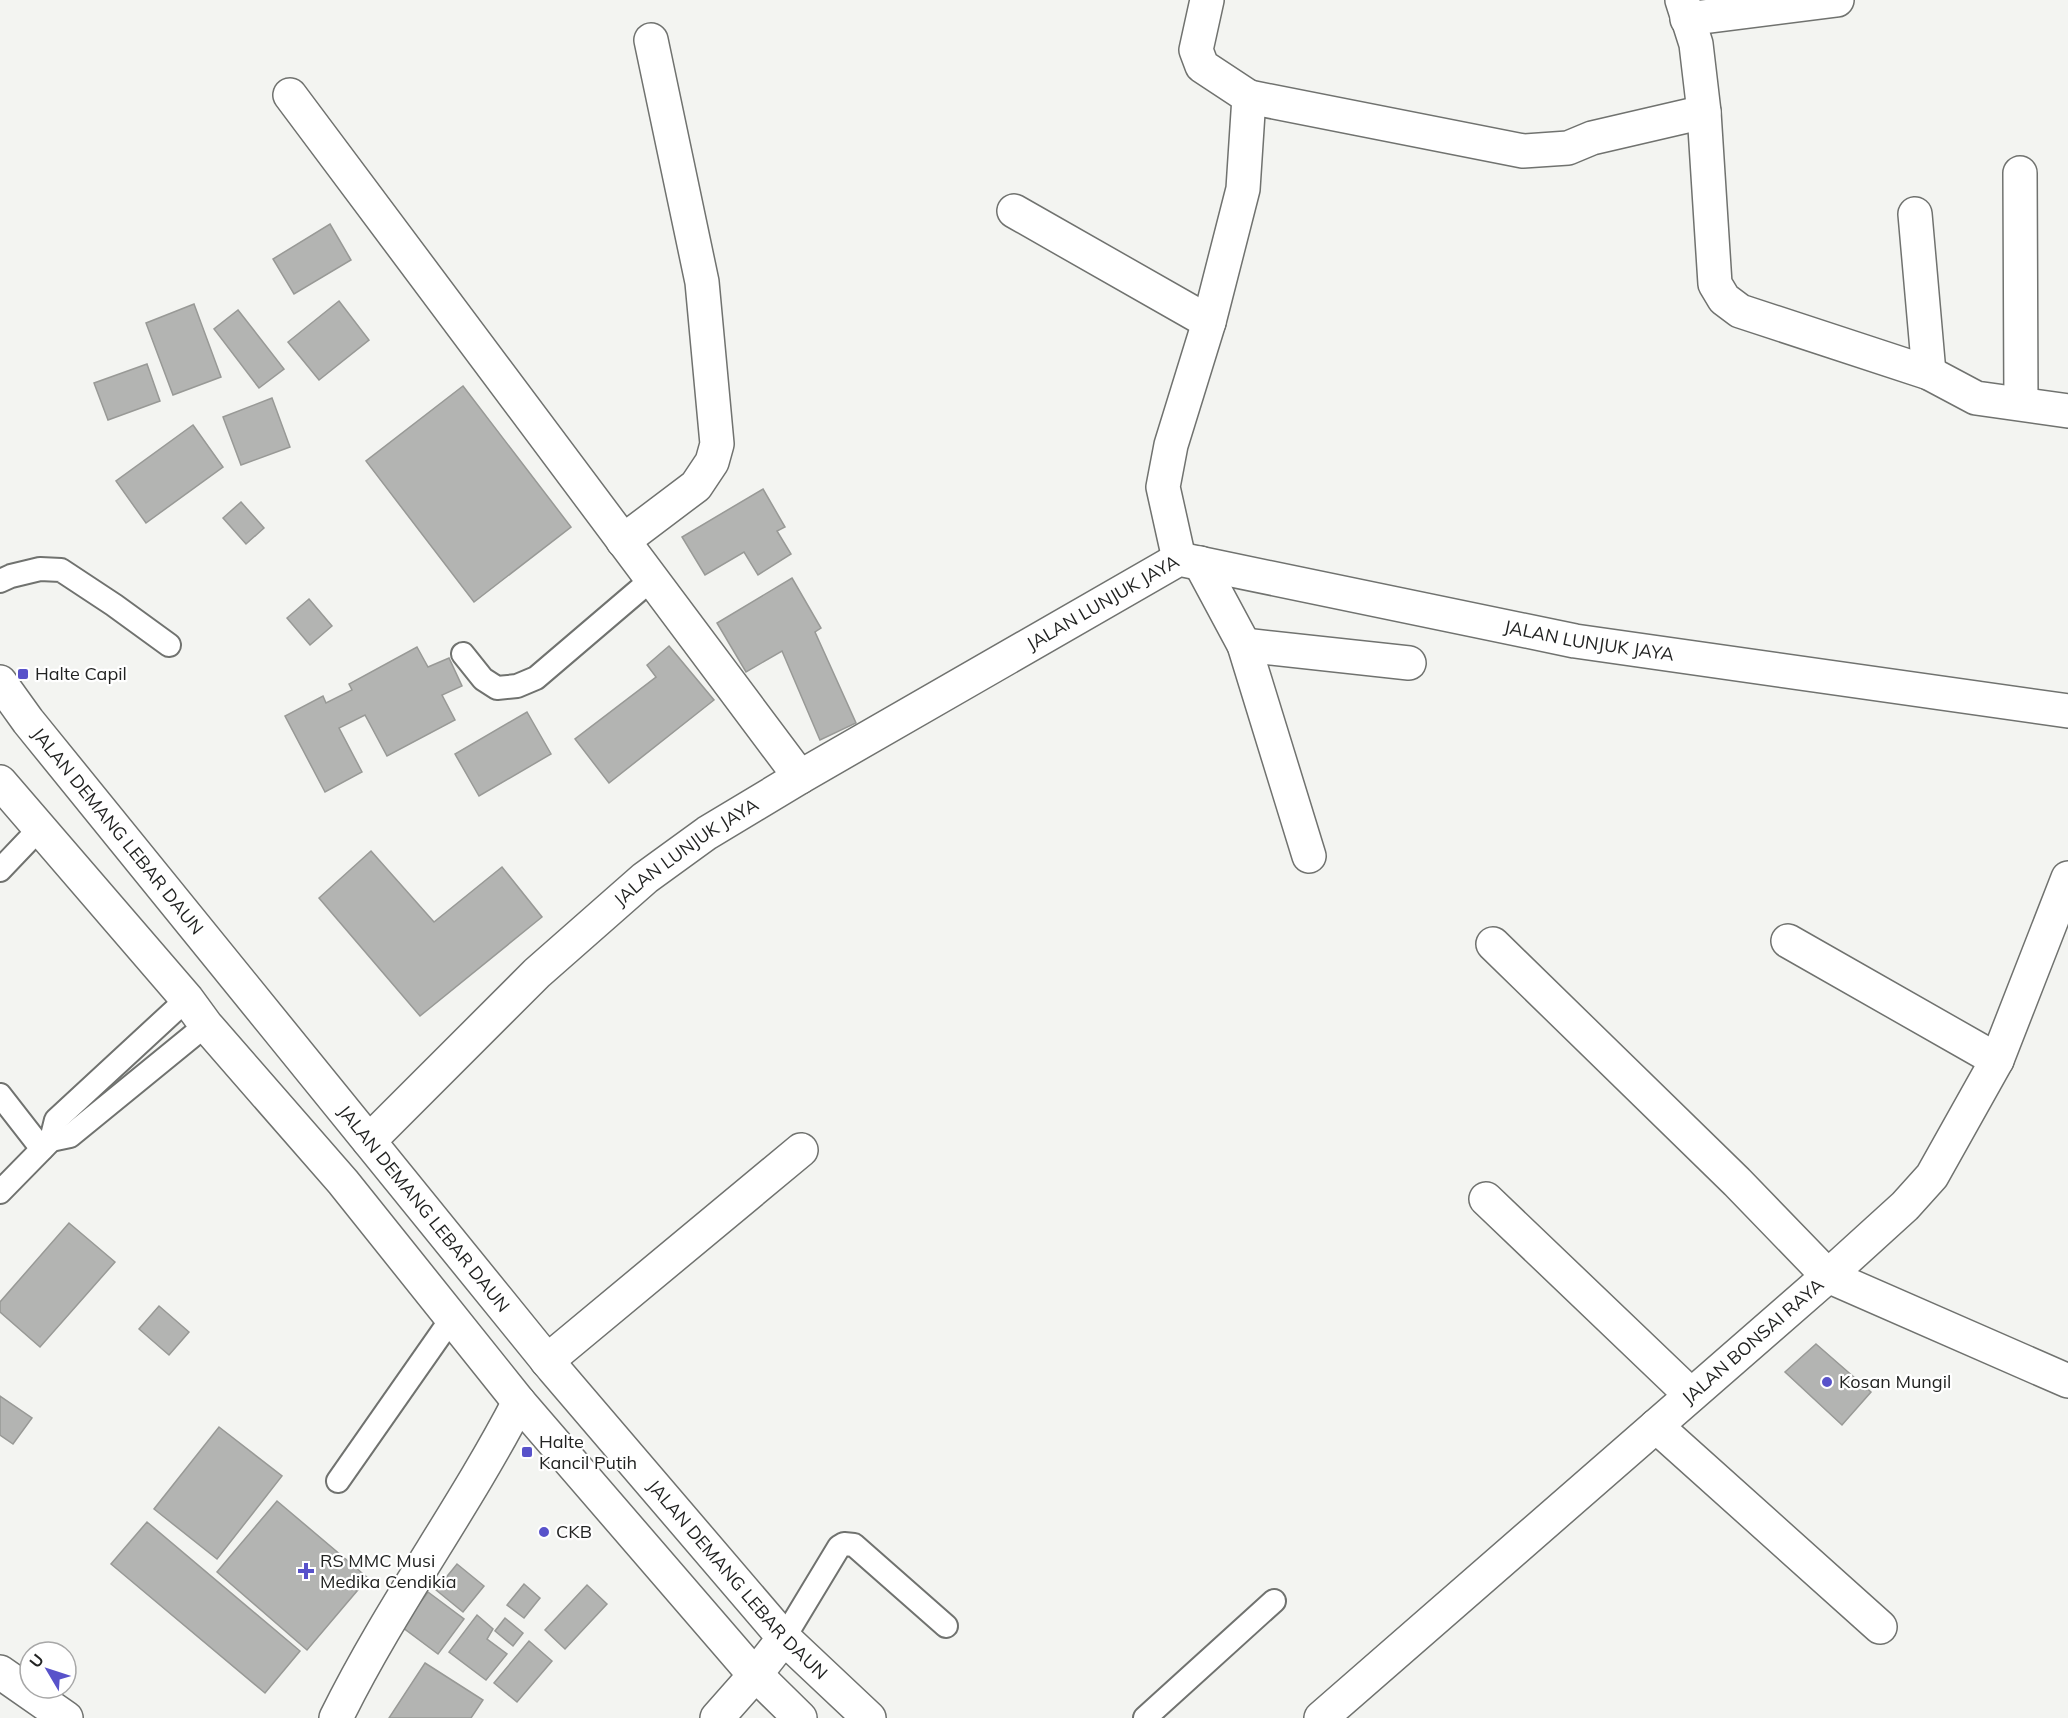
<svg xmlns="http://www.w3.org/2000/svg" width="2068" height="1718" font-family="Mulish,sans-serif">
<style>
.building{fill:#b3b4b2;stroke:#989996;stroke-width:1.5}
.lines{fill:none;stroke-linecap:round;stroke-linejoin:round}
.service-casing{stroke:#70726f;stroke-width:26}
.minor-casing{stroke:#70726f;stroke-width:36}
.tertiary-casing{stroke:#70726f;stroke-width:36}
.trunk-casing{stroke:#70726f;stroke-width:36}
.service{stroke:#fff;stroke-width:22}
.minor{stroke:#fff;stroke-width:33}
.tertiary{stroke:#fff;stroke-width:33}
.trunk{stroke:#fff;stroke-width:33}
.poi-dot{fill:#5852ca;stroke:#fff;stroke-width:2}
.labels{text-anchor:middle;stroke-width:4.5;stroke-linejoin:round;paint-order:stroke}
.street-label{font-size:18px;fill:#222322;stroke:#fff}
.poi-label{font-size:18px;fill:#222322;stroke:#fff;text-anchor:start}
</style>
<rect width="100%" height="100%" fill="#f3f4f1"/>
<g class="building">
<path d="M330,224L351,260L294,294L273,259Z"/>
<path d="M339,301L369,340L319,380L288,342Z"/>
<path d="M194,304L221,377L173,395L146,323Z"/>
<path d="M238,310L284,369L259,388L214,329Z"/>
<path d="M147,364L160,401L108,420L94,383Z"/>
<path d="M463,386L571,527L474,602L366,461Z"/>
<path d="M272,398L290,447L241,465L223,417Z"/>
<path d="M193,425L223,467L146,523L116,481Z"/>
<path d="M763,489L785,527L777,531L791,554L758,575L744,552L705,575L682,537Z"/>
<path d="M241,502L264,528L246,544L223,518Z"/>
<path d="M792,578L821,628L815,632L856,723L820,740L782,651L746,672L717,623Z"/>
<path d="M309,599L332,626L310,645L287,618Z"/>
<path d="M669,646L714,700L609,783L575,739L656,677L647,665Z"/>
<path d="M417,647L428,667L449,658L462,686L442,695L455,720L387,756L365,715L339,728L362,772L325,792L285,716L323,696L326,703L352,690L349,684Z"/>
<path d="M527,712L551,754L479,796L455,754Z"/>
<path d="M371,851L434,922L502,867L542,917L420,1016L319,898Z"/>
<path d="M69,1223L115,1262L40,1347L0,1312V1302Z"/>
<path d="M159,1306L189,1332L169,1355L139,1329Z"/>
<path d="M1816,1344L1871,1392L1842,1425L1785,1372Z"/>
<path d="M0,1396L32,1418L13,1444L0,1435Z"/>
<path d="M219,1427L282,1476L217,1559L154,1509Z"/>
<path d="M277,1501L368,1578L307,1650L217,1572Z"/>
<path d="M147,1522L300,1651L265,1693L111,1564Z"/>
<path d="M457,1564L484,1586L463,1612L436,1590Z"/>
<path d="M524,1584L540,1598L524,1618L507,1605Z"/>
<path d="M587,1585L607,1604L565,1649L545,1630Z"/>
<path d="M428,1592L464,1619L438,1654L402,1627Z"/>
<path d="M477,1615L493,1629L487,1639L507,1654L486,1680L449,1652Z"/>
<path d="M505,1618L523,1633L513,1646L495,1631Z"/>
<path d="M529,1641L552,1661L517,1702L494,1683Z"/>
<path d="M425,1663L483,1700L471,1718H389Z"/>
</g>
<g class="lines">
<g class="service-casing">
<g id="service">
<path d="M0,581L11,576L40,569L61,570L114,605L169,645"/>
<path d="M463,654L483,679L497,688L517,686L536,678L652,579"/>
<path d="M0,870L40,828"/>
<path d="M0,1095L42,1149"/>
<path d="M51,1140L70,1136L206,1025"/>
<path d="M0,1192L51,1140L56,1120L187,999"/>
<path d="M338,1481L452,1318"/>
<path d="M784,1638L839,1547L844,1544L854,1545L946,1626"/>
<path d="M1145,1718L1274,1601"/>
</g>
</g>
<g class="minor-casing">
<g id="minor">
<path d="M1682,0L1696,44L1704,112L1715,284L1724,299L1740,311L1929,373L1976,398L2068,411"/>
<path d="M1687,19L1837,0"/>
<path d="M290,95L800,777"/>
<path d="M1249,97L1523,151L1568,148L1592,138L1704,112"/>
<path d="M2020,173L2021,403"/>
<path d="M1014,211L1209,322"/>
<path d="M1915,214L1929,373"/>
<path d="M623,541L696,486L712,462L717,444L702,282L651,40"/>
<path d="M1179,559L1163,487L1171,445L1209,322L1243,189L1249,97L1202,66L1196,50L1207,0"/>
<path d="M1200,563L1244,645L1309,856"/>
<path d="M1244,645L1409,663"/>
<path d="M1788,941L1997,1060"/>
<path d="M1493,944L1737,1182L1828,1276L2068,1381"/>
<path d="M1486,1199L1691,1395"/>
<path d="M547,1361L801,1150"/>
<path d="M1656,1426L1880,1627"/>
<path d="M0,1672L66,1718"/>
<path d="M336,1718C390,1608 463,1510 519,1402"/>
<path d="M717,1718L755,1675L784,1638"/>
<path id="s1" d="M1321,1718L1828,1276L1905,1206L1932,1176L1997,1060L2068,878"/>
</g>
</g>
<g class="tertiary-casing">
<g id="tertiary">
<path id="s2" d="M369,1141L537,973L645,878L707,833L800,777L1179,559L1575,641L2068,711"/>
</g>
</g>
<g class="trunk-casing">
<g id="trunk">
<path id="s3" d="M0,682L28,721L553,1368L784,1638L869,1718"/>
<path d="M0,782L187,999L206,1025L343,1182L519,1402L746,1665L800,1718"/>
</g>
</g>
<use href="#service" class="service"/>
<use href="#minor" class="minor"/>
<use href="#tertiary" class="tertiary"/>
<use href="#trunk" class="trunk"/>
</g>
<g class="poi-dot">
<rect x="17" y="668" width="12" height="12" rx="3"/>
<circle cx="1827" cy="1382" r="6"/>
<rect x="521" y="1446" width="12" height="12" rx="3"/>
<circle cx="544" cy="1532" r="6"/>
<path d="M303 1562h6v6h6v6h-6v6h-6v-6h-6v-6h6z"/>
</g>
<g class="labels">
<g class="street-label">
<text dy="6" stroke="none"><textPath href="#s2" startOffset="916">JALAN LUNJUK JAYA</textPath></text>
<text dy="6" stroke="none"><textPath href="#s2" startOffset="1422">JALAN LUNJUK JAYA</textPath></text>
<text dy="6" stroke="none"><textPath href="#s3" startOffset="190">JALAN DEMANG LEBAR DAUN</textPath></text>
<text dy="6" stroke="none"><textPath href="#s2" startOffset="430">JALAN LUNJUK JAYA</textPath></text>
<text dy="6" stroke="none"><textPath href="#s3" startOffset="676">JALAN DEMANG LEBAR DAUN</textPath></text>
<text dy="6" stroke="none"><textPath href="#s1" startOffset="573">JALAN BONSAI RAYA</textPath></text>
<text dy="6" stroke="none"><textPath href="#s3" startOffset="1162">JALAN DEMANG LEBAR DAUN</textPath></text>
</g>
<g class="poi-label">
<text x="35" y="680">Halte Capil</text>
<text x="1839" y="1388">Kosan Mungil</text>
<text x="539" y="1448">Halte<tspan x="539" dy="21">Kancil Putih</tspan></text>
<text x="556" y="1538">CKB</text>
<text x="320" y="1567">RS MMC Musi<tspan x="320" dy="21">Medika Cendikia</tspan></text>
</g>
</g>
<g transform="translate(48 1670) rotate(309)"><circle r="28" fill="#ffffff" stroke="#a7a7a7" stroke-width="1.5"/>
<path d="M0-4.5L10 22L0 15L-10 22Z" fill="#5852ca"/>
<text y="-9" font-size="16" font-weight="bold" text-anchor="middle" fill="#222322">U</text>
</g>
</svg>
